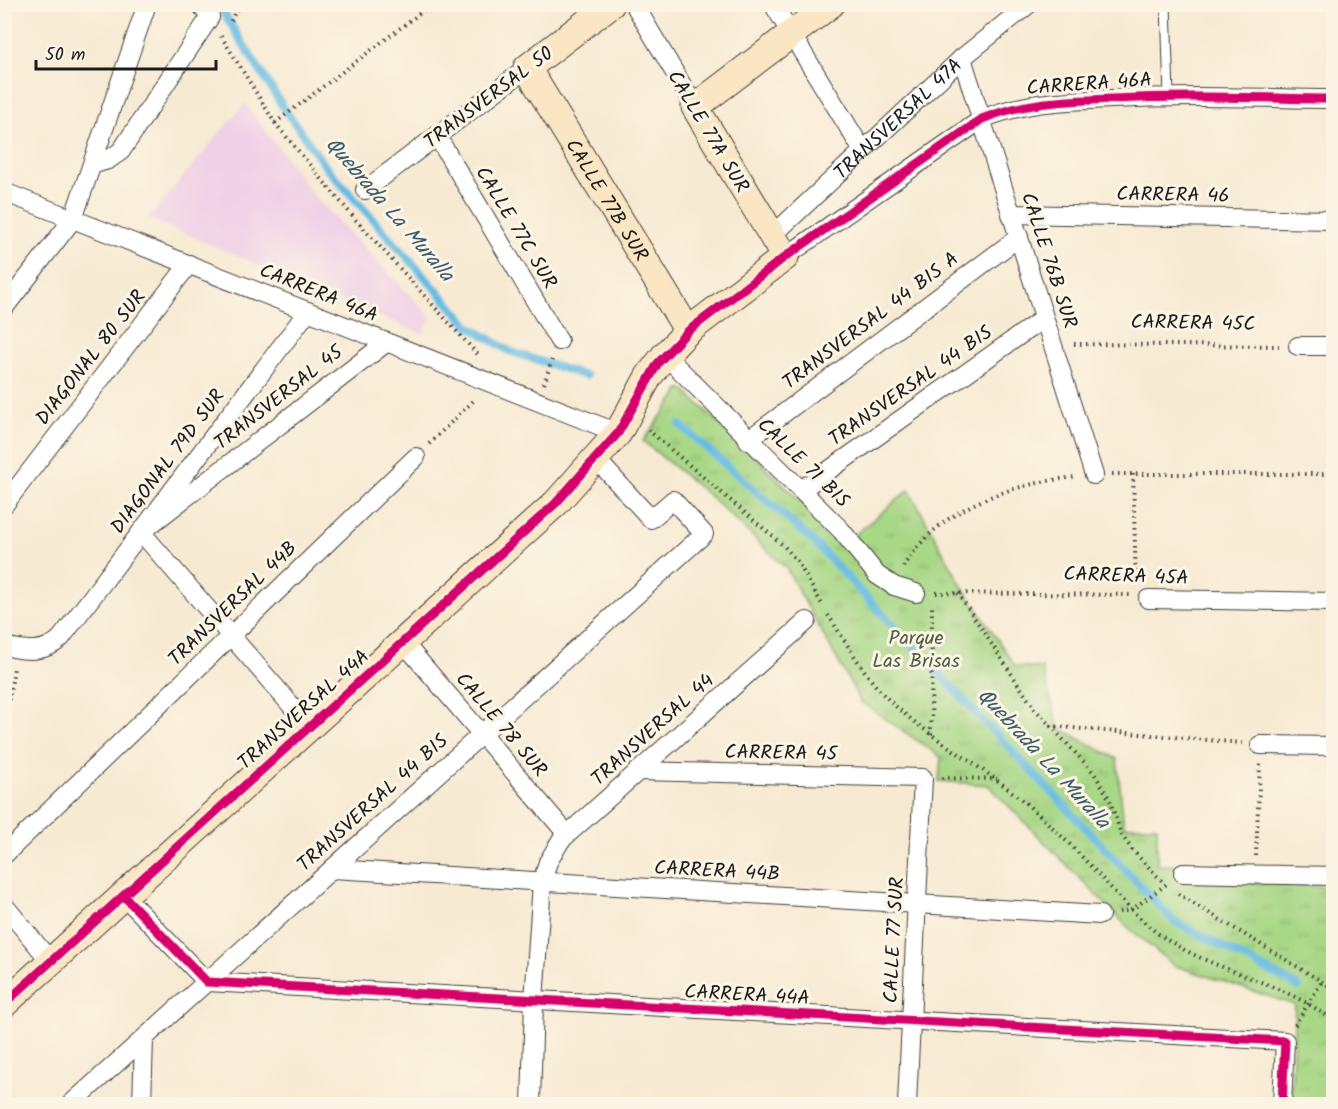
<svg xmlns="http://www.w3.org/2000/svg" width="1338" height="1109" font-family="Kalam,sans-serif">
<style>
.built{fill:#efd0e6}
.grass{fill:url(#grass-tufts);stroke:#627a51;stroke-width:1.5}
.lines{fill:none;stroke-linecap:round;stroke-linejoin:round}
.stream{stroke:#67bce3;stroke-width:8}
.lane-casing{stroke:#3d3b37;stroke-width:11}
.street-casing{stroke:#3d3b37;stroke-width:20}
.secondary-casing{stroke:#3d3b37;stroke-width:29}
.path{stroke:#3d3b37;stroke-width:4;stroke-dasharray:1.5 4.5;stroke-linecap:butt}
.lane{stroke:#fff;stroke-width:9}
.street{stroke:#fff;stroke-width:18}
.secondary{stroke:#fbe6c4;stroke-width:27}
.cycleway-casing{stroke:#fcf5e5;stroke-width:13}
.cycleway{stroke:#d6006c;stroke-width:9}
.labels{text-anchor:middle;stroke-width:6;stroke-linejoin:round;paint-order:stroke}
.street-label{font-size:20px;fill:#1c1c1c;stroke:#fcf5e5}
.park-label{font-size:20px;fill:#4d5d41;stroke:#fcf5e5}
.water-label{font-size:21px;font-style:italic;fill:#3a5c6c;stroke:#fcf5e5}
</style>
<defs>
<pattern id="grass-tufts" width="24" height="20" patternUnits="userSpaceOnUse" patternTransform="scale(1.5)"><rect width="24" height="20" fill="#a8d786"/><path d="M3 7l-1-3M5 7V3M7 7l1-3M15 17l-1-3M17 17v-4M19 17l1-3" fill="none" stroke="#90b873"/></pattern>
</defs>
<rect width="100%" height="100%" fill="#fcf5e5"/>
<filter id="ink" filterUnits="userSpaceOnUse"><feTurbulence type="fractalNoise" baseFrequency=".0167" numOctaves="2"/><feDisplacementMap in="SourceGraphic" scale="12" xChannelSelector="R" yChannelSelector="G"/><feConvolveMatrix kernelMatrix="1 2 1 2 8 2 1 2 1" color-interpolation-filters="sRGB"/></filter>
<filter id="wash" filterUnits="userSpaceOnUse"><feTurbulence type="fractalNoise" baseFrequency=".008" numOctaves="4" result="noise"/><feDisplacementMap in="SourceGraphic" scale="24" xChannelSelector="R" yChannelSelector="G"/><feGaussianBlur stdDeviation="1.35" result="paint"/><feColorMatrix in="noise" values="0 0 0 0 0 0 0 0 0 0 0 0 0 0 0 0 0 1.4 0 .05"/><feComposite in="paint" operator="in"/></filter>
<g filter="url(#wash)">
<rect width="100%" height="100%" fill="#f7ead3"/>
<path class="built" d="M245,103L314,196L432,318L422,334L148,218Z"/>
<path class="grass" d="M682,388L845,543L909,490L962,586L1015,666L1042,668L1059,728L1117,759L1124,826H1157V865L1252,868V883L1333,887V1104H1291L1295,1005L1173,965L1130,929L988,785L939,781L941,757L861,702L786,568L712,498L643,441Z"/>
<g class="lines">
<g class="stream">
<path d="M218,4L283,107L325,166L469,326L509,351L586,376"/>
<path d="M680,425L812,540L1174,921L1299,987"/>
</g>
</g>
</g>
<g filter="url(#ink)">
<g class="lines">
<g class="lane-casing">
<path id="lane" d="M1166,4L1169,96"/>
</g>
<g class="street-casing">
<g id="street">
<path d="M634,4L695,107"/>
<path d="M773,4L863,151"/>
<path d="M962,58L1094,475"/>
<path d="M437,136L559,341"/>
<path d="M92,165L108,160L121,151L210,17L200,4"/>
<path d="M365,190L527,68"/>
<path d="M4,192L618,433"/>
<path d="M1011,214L1334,220"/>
<path id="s1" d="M772,236L962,58L1029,4"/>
<path d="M785,257L982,119C1026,101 1065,101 1112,99C1186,95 1260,98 1334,99"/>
<path d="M4,308L73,219L147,4"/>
<path d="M1298,346H1334"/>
<path d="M665,355L841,530L877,575L894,586L916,593"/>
<path d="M748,440L1019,237"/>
<path d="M801,490L1044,318"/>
<path d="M4,505L189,264"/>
<path d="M1148,599L1334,602"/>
<path d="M403,642L567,834"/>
<path d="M4,646C25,651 45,654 61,638L308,311"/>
<path d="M310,727L141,532L387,342"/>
<path d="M1260,745L1334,746"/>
<path d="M638,771L923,778L907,1104"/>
<path d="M4,855L416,457"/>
<path d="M332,869L1100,915"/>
<path d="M1183,873L1334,876"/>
<path d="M124,896L207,982L1285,1041L1282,1104"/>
<path d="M4,905L51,962"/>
<path d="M71,1104L704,534L673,500L651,519L597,460"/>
<path d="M142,1104L144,1039"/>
<path d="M531,1104L534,1001L542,882L548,862L561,840L807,621"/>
</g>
</g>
<g class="secondary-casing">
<g id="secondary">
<path id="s2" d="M611,4L527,68L688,331"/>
<path d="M4,1004L556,503L618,433L649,376L665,355L688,331L785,257L695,107L831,4"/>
</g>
</g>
<g class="path">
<path d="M231,21L235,12L246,4"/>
<path d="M221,36L275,123L355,219L479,356"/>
<path d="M275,123L432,4"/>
<path d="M1074,344L1279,346"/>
<path d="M544,384L552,360"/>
<path d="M648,430L784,546L797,561L823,606"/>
<path d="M429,444L475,399"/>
<path d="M1112,474H1334"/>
<path d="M1133,474L1136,584"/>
<path d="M903,567C940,507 1007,485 1075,477"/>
<path d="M936,593L1130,595"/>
<path d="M958,593L1034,708L1094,773L1110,800L1121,834L1133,851L1163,882"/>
<path d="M828,615C845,640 867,680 889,700C932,741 986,767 1030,807C1054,828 1076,850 1098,874C1118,895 1138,920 1163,937C1216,973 1281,980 1334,1021"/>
<path d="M1050,726L1242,743"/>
<path d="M4,730L14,668"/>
<path d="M931,735L932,605"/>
<path d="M942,778L997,779"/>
<path d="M1256,856L1260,764"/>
<path d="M1178,894L1334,989"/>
<path d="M1119,912L1131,910L1168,883"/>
<path d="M1295,1025L1321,983"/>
</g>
<use href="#lane" class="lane"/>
<use href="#street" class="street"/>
<use href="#secondary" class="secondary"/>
<g class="cycleway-casing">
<g id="cycleway">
<path d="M124,896L207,982L1285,1041L1282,1104"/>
<path d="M4,1004L556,503L618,433L658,363L688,331L785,257L982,119C1026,101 1065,101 1112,99C1186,95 1260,98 1334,99"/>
</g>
</g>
<use href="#cycleway" class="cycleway"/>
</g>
</g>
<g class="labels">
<g class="street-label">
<text transform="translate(1089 83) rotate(-4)" y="7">CARRERA 46A</text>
<text transform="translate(488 97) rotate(-37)" y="7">TRANSVERSAL 50</text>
<text dy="7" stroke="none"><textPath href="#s1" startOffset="172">TRANSVERSAL 47A</textPath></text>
<text transform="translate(709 131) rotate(59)" y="7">CALLE 77A SUR</text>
<text transform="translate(1173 194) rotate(1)" y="7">CARRERA 46</text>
<text dy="7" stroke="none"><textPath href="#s2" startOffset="260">CALLE 77B SUR</textPath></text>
<text transform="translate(517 227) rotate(59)" y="7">CALLE 77C SUR</text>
<text transform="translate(1050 260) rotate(72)" y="7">CALLE 76B SUR</text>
<text transform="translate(319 292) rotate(22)" y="7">CARRERA 46A</text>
<text transform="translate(870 320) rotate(-37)" y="7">TRANSVERSAL 44 BIS A</text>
<text transform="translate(1193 322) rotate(1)" y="7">CARRERA 45C</text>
<text transform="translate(90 357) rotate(-52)" y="7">DIAGONAL 80 SUR</text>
<text transform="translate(910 385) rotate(-35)" y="7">TRANSVERSAL 44 BIS</text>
<text transform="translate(278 397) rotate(-38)" y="7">TRANSVERSAL 45</text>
<text transform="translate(167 461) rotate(-53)" y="7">DIAGONAL 79D SUR</text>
<text transform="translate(804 462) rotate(44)" y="7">CALLE 71 BIS</text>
<text transform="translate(1126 575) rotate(2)" y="7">CARRERA 45A</text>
<text transform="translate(232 603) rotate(-44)" y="7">TRANSVERSAL 44B</text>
<text transform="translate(303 709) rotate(-42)" y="7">TRANSVERSAL 44A</text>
<text transform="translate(502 724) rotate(50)" y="7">CALLE 78 SUR</text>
<text transform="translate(652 729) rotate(-42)" y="7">TRANSVERSAL 44</text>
<text transform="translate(781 752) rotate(1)" y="7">CARRERA 45</text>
<text transform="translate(372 802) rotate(-42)" y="7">TRANSVERSAL 44 BIS</text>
<text transform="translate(717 870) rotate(3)" y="7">CARRERA 44B</text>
<text transform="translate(893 940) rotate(-87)" y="7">CALLE 77 SUR</text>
<text transform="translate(747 994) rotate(3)" y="7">CARRERA 44A</text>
</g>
<g class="park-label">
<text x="916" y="644">Parque<tspan x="916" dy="23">Las Brisas</tspan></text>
</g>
<g class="water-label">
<text transform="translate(390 209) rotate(49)" y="7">Quebrada La Muralla</text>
<text transform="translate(1044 758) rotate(47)" y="7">Quebrada La Muralla</text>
</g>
</g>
<rect width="1338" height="1109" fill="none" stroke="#fcf5e5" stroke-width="24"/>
<path d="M36 60v9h180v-9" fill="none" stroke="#1c1c1c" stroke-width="3"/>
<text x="45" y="60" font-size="18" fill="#1c1c1c" stroke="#fcf5e5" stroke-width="4.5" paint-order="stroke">50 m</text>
</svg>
